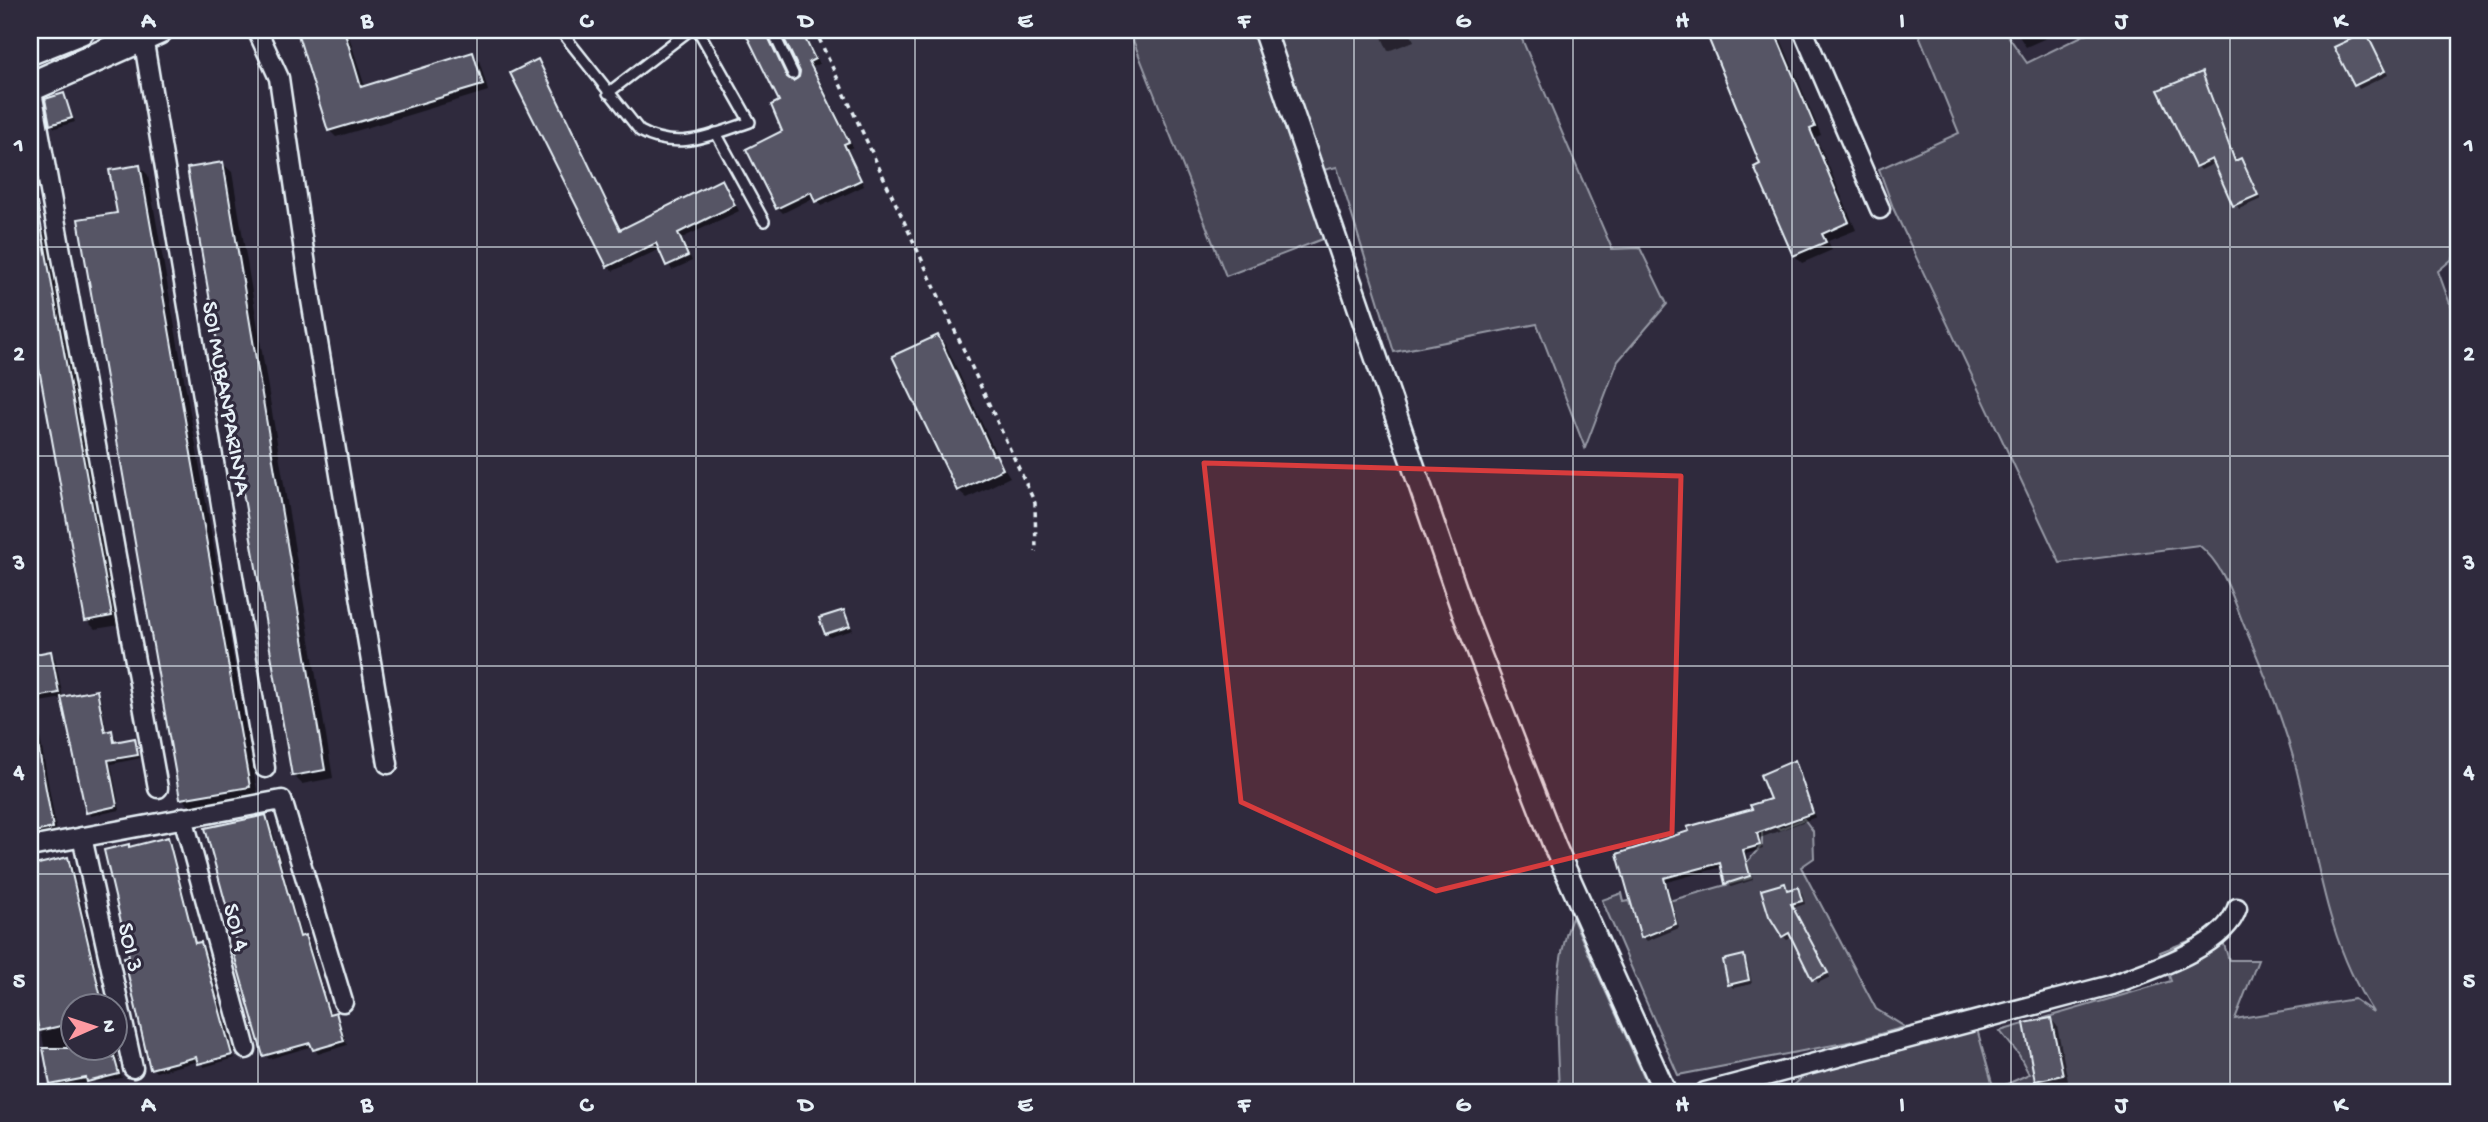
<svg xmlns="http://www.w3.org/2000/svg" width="2488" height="1122" font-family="'Gochi Hand',sans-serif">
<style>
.green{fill:#464455;stroke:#979aa6;stroke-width:2}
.shadow{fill:#0007}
.building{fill:#575565;stroke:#e8f1f8;stroke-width:2}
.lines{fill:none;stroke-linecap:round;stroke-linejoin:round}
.service-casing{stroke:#e8f1f8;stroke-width:14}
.minor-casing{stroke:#e8f1f8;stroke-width:23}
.tertiary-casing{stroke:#e8f1f8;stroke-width:26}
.primary-casing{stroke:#e8f1f8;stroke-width:33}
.path{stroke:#e8f1f8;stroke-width:3.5;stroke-dasharray:5 5;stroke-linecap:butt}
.service{stroke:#2f2a3d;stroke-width:9}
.minor{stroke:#2f2a3d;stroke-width:18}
.tertiary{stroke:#2f2a3d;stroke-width:21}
.primary{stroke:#2f2a3d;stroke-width:28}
.marked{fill:#d83c3d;fill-opacity:0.2;stroke:#d83c3d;stroke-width:5;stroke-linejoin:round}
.grid{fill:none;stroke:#e8f1f8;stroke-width:2;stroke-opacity:0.55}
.labels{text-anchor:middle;stroke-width:6;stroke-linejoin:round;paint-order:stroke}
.street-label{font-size:24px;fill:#e8f1f8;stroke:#2f2a3d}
.neatline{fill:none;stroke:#e8f1f8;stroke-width:2.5}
.grid-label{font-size:23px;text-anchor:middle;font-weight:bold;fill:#e8f1f8}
</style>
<rect width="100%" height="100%" fill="#2f2a3d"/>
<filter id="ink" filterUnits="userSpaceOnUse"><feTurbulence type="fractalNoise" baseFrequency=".0143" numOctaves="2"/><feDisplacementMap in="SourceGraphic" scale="14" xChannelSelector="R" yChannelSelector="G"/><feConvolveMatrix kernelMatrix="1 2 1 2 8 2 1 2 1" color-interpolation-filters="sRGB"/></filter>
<g filter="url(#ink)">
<g class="green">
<path d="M1129,30H1263L1333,235L1226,276Z"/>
<path d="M1264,30H1518L1612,249L1640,248L1667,304L1618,361L1585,448L1537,324L1394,352L1337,167L1314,172Z"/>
<path d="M1917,30H2004L2027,63L2094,30H2458V254L2438,271L2458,326V1092H1787L1812,1068L1977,1029L1994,1090L2029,1074L2019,1055L2000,1031L2171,981L2160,952L2219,929L2229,960H2258L2235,1019L2354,999L2373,1012C2328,944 2318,862 2300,784C2289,735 2263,669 2243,623C2231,593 2224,566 2199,545L2060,563L1894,210L1879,169L1959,133Z"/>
<path d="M1762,816L1780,829L1804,819L1813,831L1814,858L1801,867L1876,1009L1905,1027L1854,1041L1678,1075L1602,900L1622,893L1624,902L1629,901L1630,905L1669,901L1751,878L1747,862L1762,845Z"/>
<path d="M1572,917L1651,1092H1559C1557,1031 1550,976 1572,917Z"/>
</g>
<g class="shadow">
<path d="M321,30H347L365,87L472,54L479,60L488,91L336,137L329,130L301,36Z"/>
<path d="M747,30H773L770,39L789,80L796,83L801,72L780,30H802L819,64L813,67L853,147L848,149L864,186L821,206L815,197L783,213L778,208L748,150L784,132L782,102Z"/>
<path d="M1379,30H1409L1414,41L1388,51Z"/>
<path d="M1725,30H1777L1821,135L1816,137L1856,230L1828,241L1832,250L1802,263L1794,255L1763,165L1710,36Z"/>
<path d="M2015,30H2064L2026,47Z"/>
<path d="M2365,34L2388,75L2359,89L2337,48Z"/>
<path d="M538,61L622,231L722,181L727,186L739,211L682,238L692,261L672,270L660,249L613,271L608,266Z"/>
<path d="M2201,74L2237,162L2241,160L2245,164L2261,199L2239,209L2215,163L2201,170L2197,166Z"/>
<path d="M64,95L75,122L55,128L51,124Z"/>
<path d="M223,164L232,172L333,778L302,784L293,775Z"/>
<path d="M139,166L148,175L258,796L191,807L182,799L119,214Z"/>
<path d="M41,227L50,236L120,625L95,629L86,620L30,312V229Z"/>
<path d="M938,337L946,345L998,458L1010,477L967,498L958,490Z"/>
<path d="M844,612L853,630L830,637L826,633Z"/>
<path d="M50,653L55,658L63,698L34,703L57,833L30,838V657Z"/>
<path d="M96,692L100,696L107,733L115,736L116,743L134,740L141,758L111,764L120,810L91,816L87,812Z"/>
<path d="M1794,762L1816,817L1760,838L1763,849L1746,854L1753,880L1731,887L1722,867L1667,882L1679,928L1647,941L1643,937L1619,855L1754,810L1772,800Z"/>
<path d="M266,816L270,821L302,938L309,941L331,1015L335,1014L339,1018L347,1045L318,1054L313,1046L269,1059L265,1055L240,951Z"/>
<path d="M167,839L171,843L197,945L205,948L234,1052L156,1072L152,1068L131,957L128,846L131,849Z"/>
<path d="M68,859L72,863L105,1006H74V1048H115L122,1078L56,1088L52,1084L30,978V867Z"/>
<path d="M1784,885L1789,891L1798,889L1802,893L1805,904L1793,908L1830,977L1818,983L1793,937L1787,940L1783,936Z"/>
<path d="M1743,957L1747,961L1752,984L1733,988L1729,984Z"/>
<path d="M2051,1019L2057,1026L2068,1081L2043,1086L2037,1080Z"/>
<path d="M234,1056L235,1058L204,1067L202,1065Z"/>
</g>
<g class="building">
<path d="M315,30H344L361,87L473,52L483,85L328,131L298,35Z"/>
<path d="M744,30H765L787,77L793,81L799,77L800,72L780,30H801L815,59L809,62L849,142L844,144L861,180L815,202L811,192L776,209L746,149L782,131L771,105L779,101Z"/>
<path d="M1720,30H1774L1815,127L1810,129L1849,222L1822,234L1826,242L1793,256L1754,167L1760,164L1707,35Z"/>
<path d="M2366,32L2385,71L2354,86L2334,47Z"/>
<path d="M538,59L620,230L722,179L735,205L678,233L688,256L666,266L656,243L607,267L510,73Z"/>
<path d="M2202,72L2235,161L2241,158L2258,195L2233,206L2212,159L2195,167L2158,90Z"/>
<path d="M64,93L72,118L50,125L45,99Z"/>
<path d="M223,162L325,770L292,776L187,168Z"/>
<path d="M140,165L250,787L180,799L78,219L117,213L109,170Z"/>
<path d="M30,203H37L112,616L85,621L30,319Z"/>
<path d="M938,335L993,455L996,454L1003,469L957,491L892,356Z"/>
<path d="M844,610L850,626L825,634L819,618Z"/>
<path d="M51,651L59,693L30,698V655Z"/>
<path d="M97,690L105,732L112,730L114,742L135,738L138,755L108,760L117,806L86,813L61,697Z"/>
<path d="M30,745H38L53,828L30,833Z"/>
<path d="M1795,760L1813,813L1757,833L1760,845L1743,850L1750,876L1725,884L1720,863L1664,878L1676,924L1641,938L1617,854L1689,831L1687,827L1752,809L1750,805L1770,799L1760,775Z"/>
<path d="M266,815L300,937L305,935L329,1014L336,1012L344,1041L313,1050L310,1043L263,1056L233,951L238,949L205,828Z"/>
<path d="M168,837L195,943L201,942L232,1055L198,1064L196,1057L150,1069L124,957L129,956L104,850L129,844V847Z"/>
<path d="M68,857L103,1006H74V1023L39,1031L30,985V866Z"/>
<path d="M1785,883L1787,890L1798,887L1802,901L1791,904L1828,973L1812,980L1789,933L1782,937L1769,916L1761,890Z"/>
<path d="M1744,955L1749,980L1728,985L1723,960Z"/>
<path d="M2051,1018L2063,1075L2035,1081L2024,1023Z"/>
<path d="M43,1048H99L101,1059L114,1056L119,1074L87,1082L86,1078L50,1085Z"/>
</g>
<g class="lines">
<g class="service-casing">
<g id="service">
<path d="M560,30L640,131C678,152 711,135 750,122L698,30"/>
<path d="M772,30L793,74"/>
<path d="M608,93L690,30"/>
<path d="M716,133L764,221"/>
</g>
</g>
<g class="minor-casing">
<g id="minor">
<path d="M257,30L279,78L311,300L388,764"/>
<path d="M1803,30L1880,209"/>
<path d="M143,37L265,768"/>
<path d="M31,86L158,788"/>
<path d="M183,817L246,1049"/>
<path d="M82,837L133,1068"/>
<path d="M30,847L282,800L343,1002"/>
<path d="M1705,1092L2111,985C2148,971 2225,948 2237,908"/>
</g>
</g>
<g class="tertiary-casing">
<path id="tertiary" d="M1264,30L1464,614L1555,847L1665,1092"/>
</g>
<g class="primary-casing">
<g id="primary">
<path d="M30,50L80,30"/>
<path d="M30,87L158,30"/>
</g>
</g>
<path class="path" d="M815,30L1035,503L1036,552"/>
<use href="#service" class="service"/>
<use href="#minor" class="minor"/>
<use href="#tertiary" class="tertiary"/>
<use href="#primary" class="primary"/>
</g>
</g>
<path class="marked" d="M1204,463L1681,476L1672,833L1436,891L1241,802Z"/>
<path class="grid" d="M258,30V1092M477,30V1092M696,30V1092M915,30V1092M1134,30V1092M1354,30V1092M1573,30V1092M1792,30V1092M2011,30V1092M2230,30V1092M30,247H2458M30,456H2458M30,666H2458M30,874H2458"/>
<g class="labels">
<g class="street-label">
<text transform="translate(228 398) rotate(80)" y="8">SOI MUBANPARINYA</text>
<text transform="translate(238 927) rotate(75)" y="8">SOI 4</text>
<text transform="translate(132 947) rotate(77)" y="8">SOI 3</text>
</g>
</g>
<rect width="2488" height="1122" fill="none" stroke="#2f2a3d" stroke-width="77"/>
<g transform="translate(94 1027) rotate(87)"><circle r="33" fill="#2f2a3d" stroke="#797a88" stroke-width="2"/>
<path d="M0-5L12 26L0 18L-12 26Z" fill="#ff9aa2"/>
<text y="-10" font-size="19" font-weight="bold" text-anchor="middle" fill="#e8f1f8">N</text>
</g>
<rect x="38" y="38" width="2412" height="1046" class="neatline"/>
<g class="grid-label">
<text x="148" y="27">A</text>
<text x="367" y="27">B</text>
<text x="586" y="27">C</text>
<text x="806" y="27">D</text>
<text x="1025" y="27">E</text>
<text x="1244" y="27">F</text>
<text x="1463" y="27">G</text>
<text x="1682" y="27">H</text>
<text x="1902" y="27">I</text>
<text x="2121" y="27">J</text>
<text x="2340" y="27">K</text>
<text x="19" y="151">1</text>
<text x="2469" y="151">1</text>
<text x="19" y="360">2</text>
<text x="2469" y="360">2</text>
<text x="19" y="569">3</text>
<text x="2469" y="569">3</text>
<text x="19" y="778">4</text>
<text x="2469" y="778">4</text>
<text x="19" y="987">5</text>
<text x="2469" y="987">5</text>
<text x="148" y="1111">A</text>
<text x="367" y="1111">B</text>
<text x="586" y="1111">C</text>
<text x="806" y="1111">D</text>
<text x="1025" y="1111">E</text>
<text x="1244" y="1111">F</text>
<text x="1463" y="1111">G</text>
<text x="1682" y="1111">H</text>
<text x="1902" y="1111">I</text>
<text x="2121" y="1111">J</text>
<text x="2340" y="1111">K</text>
</g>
</svg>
